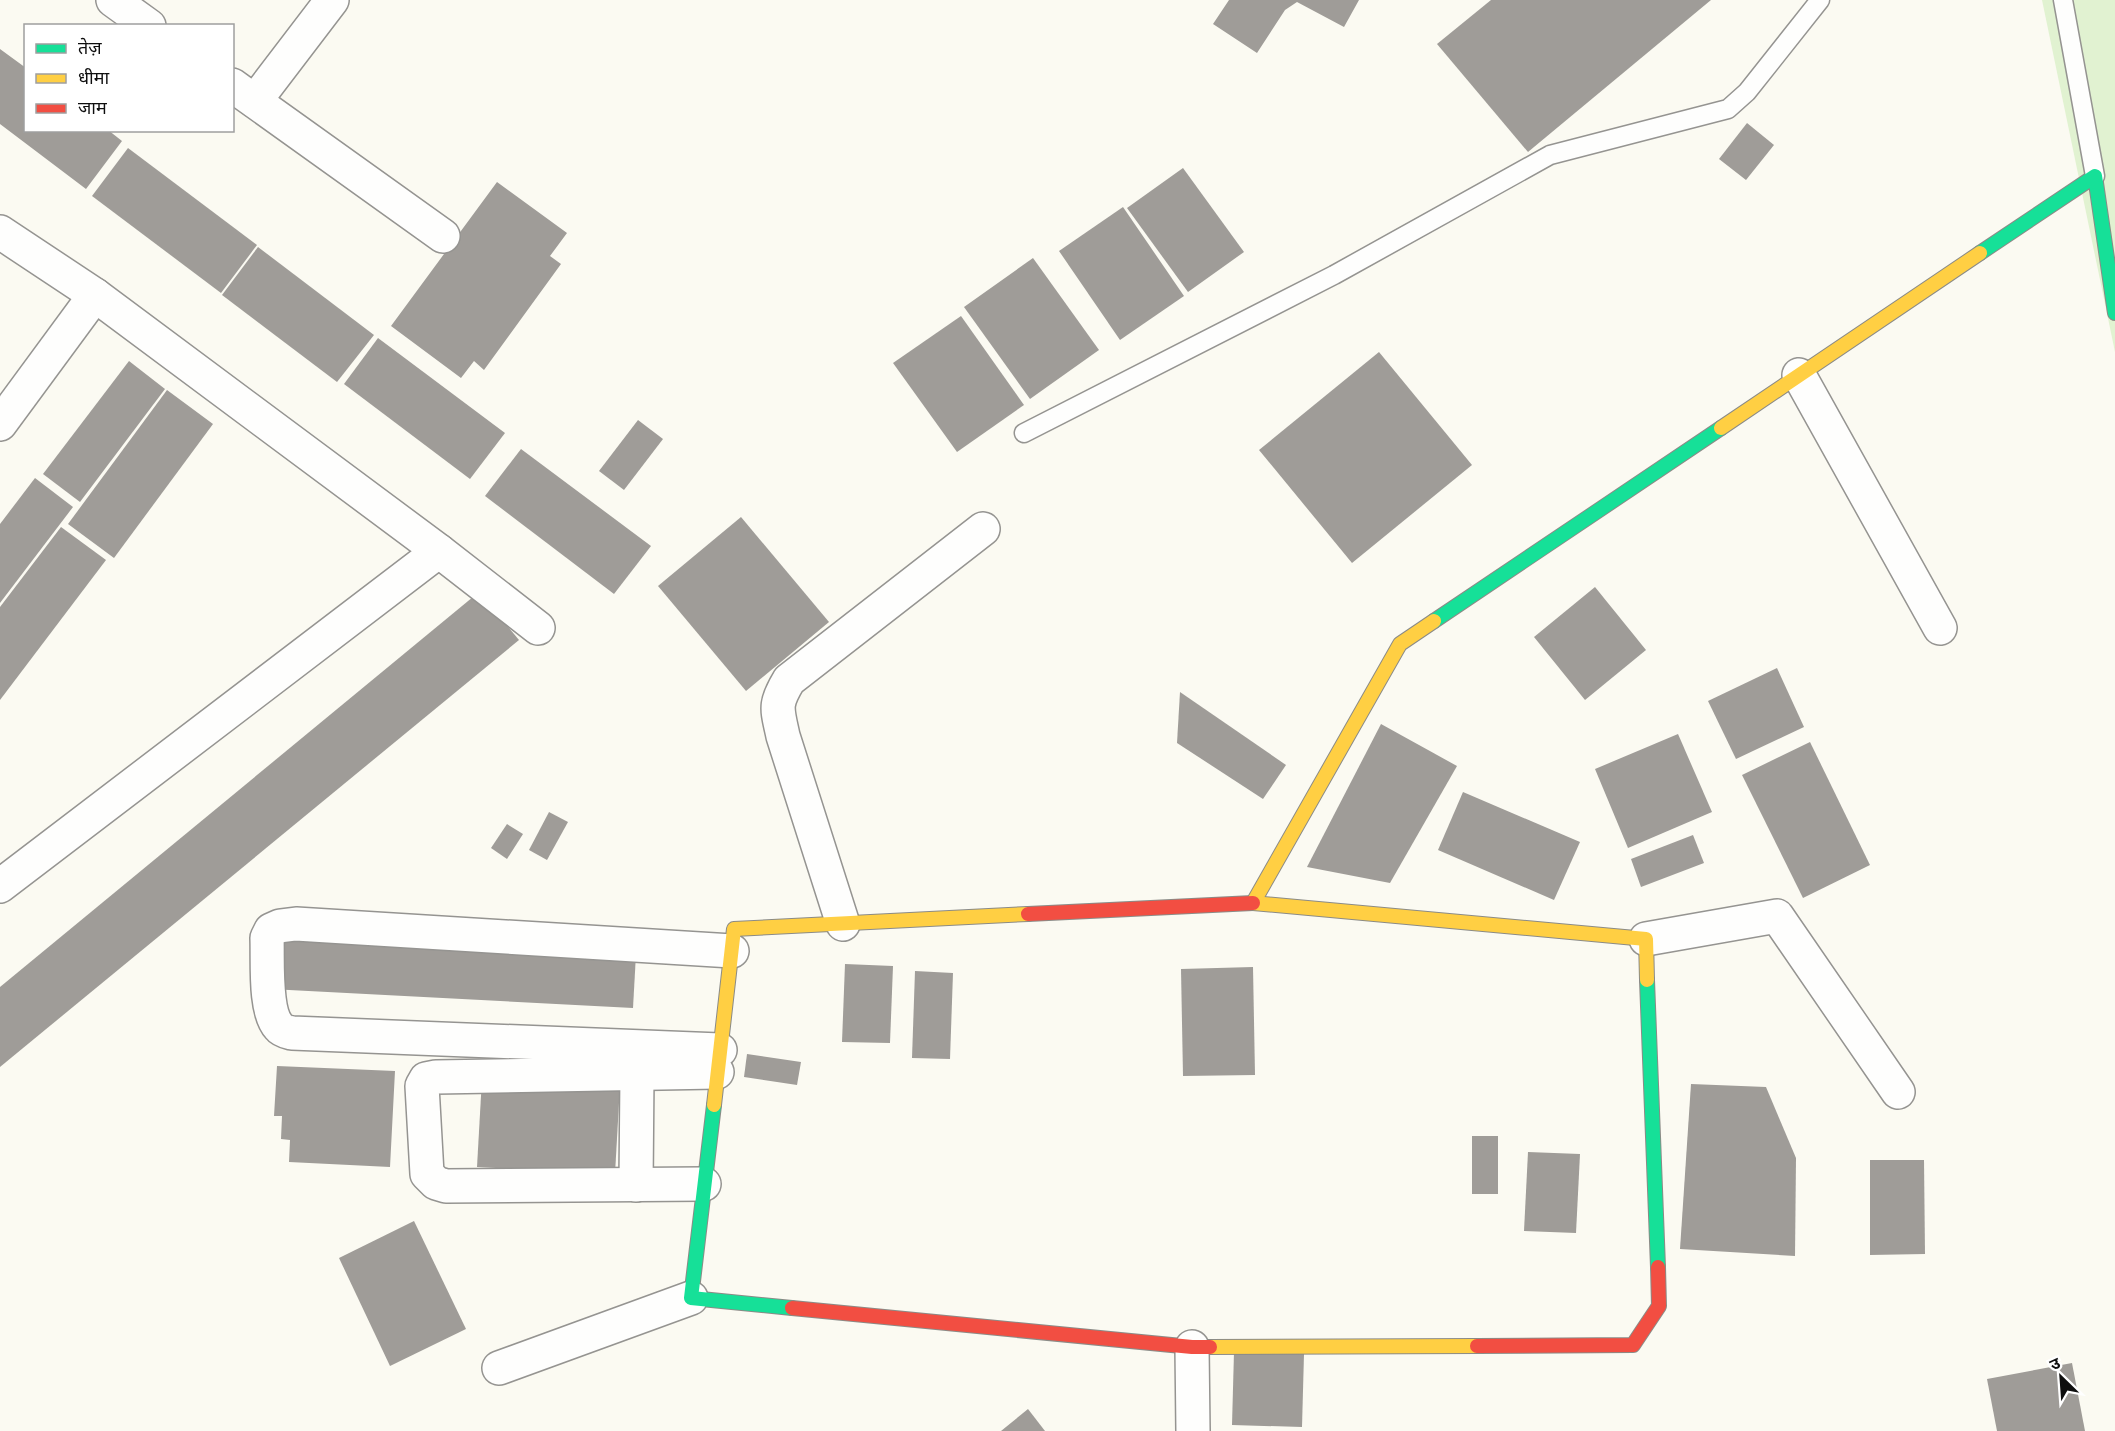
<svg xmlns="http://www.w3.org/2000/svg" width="2115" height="1431" font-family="'Noto Serif','Noto Sans Devanagari',serif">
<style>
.green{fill:#e1f2d1}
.building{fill:#9f9c98}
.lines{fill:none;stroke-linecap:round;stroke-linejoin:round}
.lane-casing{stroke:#959491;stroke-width:21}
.street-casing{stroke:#959491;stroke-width:36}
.fast-casing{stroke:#8b8b87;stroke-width:16}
.slow-casing{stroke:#8b8b87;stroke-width:16}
.jam-casing{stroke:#8b8b87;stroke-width:16}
.lane{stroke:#fefefd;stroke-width:18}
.street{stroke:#fefefd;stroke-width:33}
.fast{stroke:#16e098;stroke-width:14}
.slow{stroke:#ffcf43;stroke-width:14}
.jam{stroke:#f24e42;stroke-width:14}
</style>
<rect width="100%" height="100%" fill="#fbfaf2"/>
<path class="green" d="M2042,0H2115V352Z"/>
<g class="building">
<path d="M1229,0H1359L1344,27L1297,2L1285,10L1257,53L1213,24Z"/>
<path d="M1491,0H1711L1528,152L1437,44Z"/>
<path d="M0,49L26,68V130H108L122,141L86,189L0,124Z"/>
<path d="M1747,123L1774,145L1746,180L1719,159Z"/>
<path d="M128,148L257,245L221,293L92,196Z"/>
<path d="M1183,168L1244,252L1188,292L1127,208Z"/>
<path d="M497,182L567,233L550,256L561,264L484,370L474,361L461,378L391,326Z"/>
<path d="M1123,207L1184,296L1120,340L1059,251Z"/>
<path d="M258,247L374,335L337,382L222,295Z"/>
<path d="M1033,258L1099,350L1030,399L964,307Z"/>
<path d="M961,316L1024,405L957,452L893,363Z"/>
<path d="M378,338L505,433L470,479L344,384Z"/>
<path d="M1379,352L1472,465L1352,563L1259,450Z"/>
<path d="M129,361L165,389L80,502L43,474Z"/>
<path d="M167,390L213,424L114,558L68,524Z"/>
<path d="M638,420L663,439L624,490L599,471Z"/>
<path d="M521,449L651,546L614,594L485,496Z"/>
<path d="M35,478L73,507L0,603V524Z"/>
<path d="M741,517L829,622L746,691L658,586Z"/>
<path d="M61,527L106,560L0,700V607Z"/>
<path d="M1595,587L1646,650L1585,700L1534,637Z"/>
<path d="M479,592L519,640L0,1067V987Z"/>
<path d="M1777,668L1804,727L1736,759L1708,701Z"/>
<path d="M1180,692L1286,765L1263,799L1177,743Z"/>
<path d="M1381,724L1457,766L1390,883L1307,867Z"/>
<path d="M1678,734L1712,812L1628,848L1595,769Z"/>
<path d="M1810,742L1870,865L1803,898L1742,775Z"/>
<path d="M1463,792L1580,842L1554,900L1438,850Z"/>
<path d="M549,812L568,822L547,860L529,850Z"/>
<path d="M507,824L523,834L507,859L491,848Z"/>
<path d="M1693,835L1704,863L1641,887L1631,859Z"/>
<path d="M273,936L636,954L633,1008L270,989Z"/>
<path d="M845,964L893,966L890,1043L842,1042Z"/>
<path d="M1253,967L1255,1075L1183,1076L1181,969Z"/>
<path d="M915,971L953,973L950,1059L912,1058Z"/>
<path d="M747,1054L801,1062L797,1085L744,1077Z"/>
<path d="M277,1066L395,1071L390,1167L289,1162L290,1140L281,1139L282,1116H274Z"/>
<path d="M482,1078L620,1085L615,1174L477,1167Z"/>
<path d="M1691,1084L1766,1087L1796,1158L1795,1256L1680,1249Z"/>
<rect x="1472" y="1136" width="26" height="58"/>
<path d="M1528,1152L1580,1154L1576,1233L1524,1231Z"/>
<path d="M1870,1160H1924L1925,1254L1870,1255Z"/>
<path d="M414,1221L466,1329L390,1366L339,1258Z"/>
<path d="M1234,1352L1304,1354L1302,1427L1232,1425Z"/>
<path d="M2072,1363L2085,1431H1997L1987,1379Z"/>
<path d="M1028,1409L1045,1431H1001Z"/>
</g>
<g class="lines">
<g class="lane-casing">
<g id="lane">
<path d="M2063,0L2095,176"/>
<path d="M1024,433L1334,275L1550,155L1728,109L1747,92L1820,0"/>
</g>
</g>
<g class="street-casing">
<g id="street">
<path d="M113,0L149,26"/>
<path d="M232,85L443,236"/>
<path d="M255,101L332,0"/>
<path d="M0,232L95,295L439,551L538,628"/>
<path d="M1799,375L1940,628"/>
<path d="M0,424L95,295"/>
<path d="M0,886L439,551"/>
<path d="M843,924L783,736C777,708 774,705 789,680L983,529"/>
<path d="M1646,939L1777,916L1898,1092"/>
<path d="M720,1050L292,1033C288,1032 282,1031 279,1027C264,1011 268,960 267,938L271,930L280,926L296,924L732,951"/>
<path d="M704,1184L446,1186L436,1183L427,1174L422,1086L426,1079L436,1077L717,1072"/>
<path d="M636,1185L637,1074"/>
<path d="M1192,1347L1193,1431"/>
<path d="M499,1368L691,1298"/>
</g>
</g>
<g class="fast-casing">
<g id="fast">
<path d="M1980,253L2095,176L2115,313"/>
<path d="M1434,621L1721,428"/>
<path d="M1647,980L1658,1267"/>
<path d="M714,1105L691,1298L792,1308"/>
</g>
</g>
<g class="slow-casing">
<g id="slow">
<path d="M1721,428L1980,253"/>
<path d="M1253,903L1646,939L1647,980"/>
<path d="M1253,903L1400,644L1434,621"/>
<path d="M714,1105L734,929L1028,914"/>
<path d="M1210,1347L1477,1346"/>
</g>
</g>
<g class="jam-casing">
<g id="jam">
<path d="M1028,914L1253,903"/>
<path d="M792,1308L1192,1347H1210"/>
<path d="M1477,1346L1633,1345L1659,1306L1658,1267"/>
</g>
</g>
<use href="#lane" class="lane"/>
<use href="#street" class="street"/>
<use href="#fast" class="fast"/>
<use href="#slow" class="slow"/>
<use href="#jam" class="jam"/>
</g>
<rect x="24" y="24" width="210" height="108" fill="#ffffff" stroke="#9f9f9f" stroke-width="1.5"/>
<rect x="36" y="44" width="30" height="9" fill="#16e098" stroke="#9f9f9f" stroke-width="1.5"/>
<text x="78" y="54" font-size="18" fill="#0e0e0e">तेज़</text>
<rect x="36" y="74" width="30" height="9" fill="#ffcf43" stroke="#9f9f9f" stroke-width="1.5"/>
<text x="78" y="84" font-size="18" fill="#0e0e0e">धीमा</text>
<rect x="36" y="104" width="30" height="9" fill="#f24e42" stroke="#9f9f9f" stroke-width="1.5"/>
<text x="78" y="114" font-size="18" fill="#0e0e0e">जाम</text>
<g transform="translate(2061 1377) rotate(335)" stroke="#ffffff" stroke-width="4.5" paint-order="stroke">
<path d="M0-4.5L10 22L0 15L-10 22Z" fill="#0e0e0e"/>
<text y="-9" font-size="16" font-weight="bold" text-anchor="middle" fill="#0e0e0e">उ</text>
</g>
</svg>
